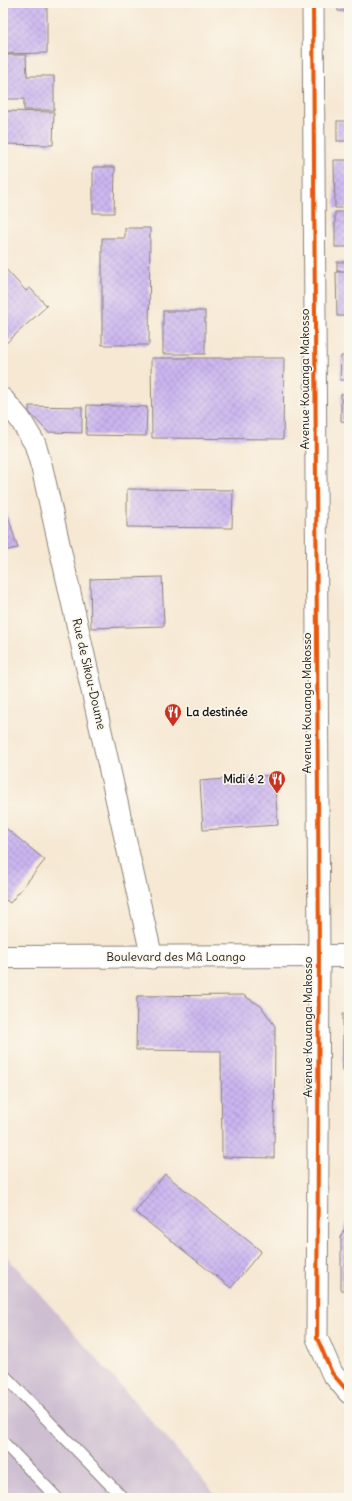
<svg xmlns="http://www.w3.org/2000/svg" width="352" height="1501" font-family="Delius,sans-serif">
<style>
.industrial{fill:#cebed1}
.building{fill:url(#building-cross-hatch)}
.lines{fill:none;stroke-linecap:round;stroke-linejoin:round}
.service-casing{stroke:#898278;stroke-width:13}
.minor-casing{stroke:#898278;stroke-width:23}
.tertiary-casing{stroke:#898278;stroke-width:24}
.service{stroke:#fff;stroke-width:11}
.minor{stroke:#fff;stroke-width:21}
.tertiary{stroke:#fff;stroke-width:22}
.cycleway-casing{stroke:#fbf7ec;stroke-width:6}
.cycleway{stroke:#e8590c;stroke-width:4}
.labels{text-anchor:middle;stroke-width:3.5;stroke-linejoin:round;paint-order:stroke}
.street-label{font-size:12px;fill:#1c1c1c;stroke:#fbf7ec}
.poi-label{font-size:12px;font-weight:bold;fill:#1c1c1c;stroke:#fbf7ec;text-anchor:start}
</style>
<defs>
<pattern id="building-cross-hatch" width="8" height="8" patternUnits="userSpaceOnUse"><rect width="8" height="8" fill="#cbb5f0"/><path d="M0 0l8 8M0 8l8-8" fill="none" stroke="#ae9bcd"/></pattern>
</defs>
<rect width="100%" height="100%" fill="#fbf7ec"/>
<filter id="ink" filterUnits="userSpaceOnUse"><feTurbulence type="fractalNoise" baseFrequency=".025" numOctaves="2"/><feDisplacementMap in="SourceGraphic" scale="8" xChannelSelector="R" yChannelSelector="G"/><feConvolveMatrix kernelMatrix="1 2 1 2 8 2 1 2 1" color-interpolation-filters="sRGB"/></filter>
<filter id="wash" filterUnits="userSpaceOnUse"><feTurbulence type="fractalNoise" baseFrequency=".012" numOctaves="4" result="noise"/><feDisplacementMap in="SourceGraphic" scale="16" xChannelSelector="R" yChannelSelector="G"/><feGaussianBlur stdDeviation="0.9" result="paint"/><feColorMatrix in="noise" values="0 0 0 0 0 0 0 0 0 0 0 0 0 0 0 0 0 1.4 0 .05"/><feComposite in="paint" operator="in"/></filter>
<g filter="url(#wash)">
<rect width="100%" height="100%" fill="#f6e8d3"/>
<path class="industrial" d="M3,1252L219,1498H3Z"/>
<g id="blocks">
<g class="building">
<path d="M3,3H47V53L3,54Z"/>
<rect x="338" y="3" width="11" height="8"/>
<path d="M3,55H26L27,76H54V110H24V99H3Z"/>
<path d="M3,111L54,112L53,145L3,144Z"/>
<rect x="337" y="121" width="12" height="20"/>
<path d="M334,160H349V208H335Z"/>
<path d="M93,167H115L114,213H93Z"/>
<rect x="335" y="212" width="14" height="35"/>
<path d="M125,228H150L149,345H102V238H125Z"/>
<rect x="337" y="262" width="12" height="9"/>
<path d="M3,266L26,291L30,288L47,306L5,344L3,342Z"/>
<path d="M336,272H349V316H337Z"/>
<rect x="163" y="311" width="42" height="43"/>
<path d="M341,356H349V380H340Z"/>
<path d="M151,358H284L283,439L152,438Z"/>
<path d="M341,394L349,395V422L341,421Z"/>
<path d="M87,405L147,407L146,436L86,435Z"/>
<path d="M29,406L82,407V433L48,432L29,412Z"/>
<path d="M127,489L233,490L232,528L127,527Z"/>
<path d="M3,501L18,548L3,551Z"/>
<path d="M162,577L164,626L91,628L90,579Z"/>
<path d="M274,775L278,825L203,830L200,781Z"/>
<path d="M3,826L45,860L10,903L3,898Z"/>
<path d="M243,995L261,1006L275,1026L274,1158L222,1157L221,1051L136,1050L137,996Z"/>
<rect x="343" y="1014" width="6" height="57"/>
<path d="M165,1174L261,1251L231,1288L135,1212Z"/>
<path d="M349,1216V1290H341V1238Z"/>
</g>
</g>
</g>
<g filter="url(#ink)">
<use href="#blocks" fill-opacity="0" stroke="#898278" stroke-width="1"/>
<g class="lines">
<g class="service-casing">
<g id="service">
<path d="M3,1374L123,1498"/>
<path d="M3,1442L57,1498"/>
</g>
</g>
<g class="minor-casing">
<g id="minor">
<path d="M313,3L319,956L317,1338L332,1373L349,1393"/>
<path d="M3,399L20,419L35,444L42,468L152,958"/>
</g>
</g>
<g class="tertiary-casing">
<path id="tertiary" d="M3,957L349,956"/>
</g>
<use href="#service" class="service"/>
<use href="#minor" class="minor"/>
<use href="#tertiary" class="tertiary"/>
<g class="cycleway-casing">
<path id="cycleway" d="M313,3L319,956L317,1338L332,1373L349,1393"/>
</g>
<use href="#cycleway" class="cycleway"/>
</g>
</g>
<defs>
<g id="restaurant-pin" transform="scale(0.9)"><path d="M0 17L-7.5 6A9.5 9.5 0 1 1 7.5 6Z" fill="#c8321e" stroke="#fbf7ec"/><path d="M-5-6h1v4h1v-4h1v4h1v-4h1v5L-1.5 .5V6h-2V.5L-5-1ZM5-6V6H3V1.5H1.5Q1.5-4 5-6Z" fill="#fff"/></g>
</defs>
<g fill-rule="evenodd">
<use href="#restaurant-pin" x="173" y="712"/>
<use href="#restaurant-pin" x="277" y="779"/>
</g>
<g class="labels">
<g class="street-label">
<text transform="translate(305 379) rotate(-90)" y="4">Avenue Kouanga Makosso</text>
<text transform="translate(89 674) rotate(77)" y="4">Rue de Sikou-Doume</text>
<text transform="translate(307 703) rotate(-90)" y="4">Avenue Kouanga Makosso</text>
<text x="176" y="961">Boulevard des Mâ Loango</text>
<text transform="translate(308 1027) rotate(-90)" y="4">Avenue Kouanga Makosso</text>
</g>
<g class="poi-label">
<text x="186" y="716">La destinée</text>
<text x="264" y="783" text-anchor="end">Midi é 2</text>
</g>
</g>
<rect width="352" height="1501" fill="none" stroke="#fbf7ec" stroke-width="16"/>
</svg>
